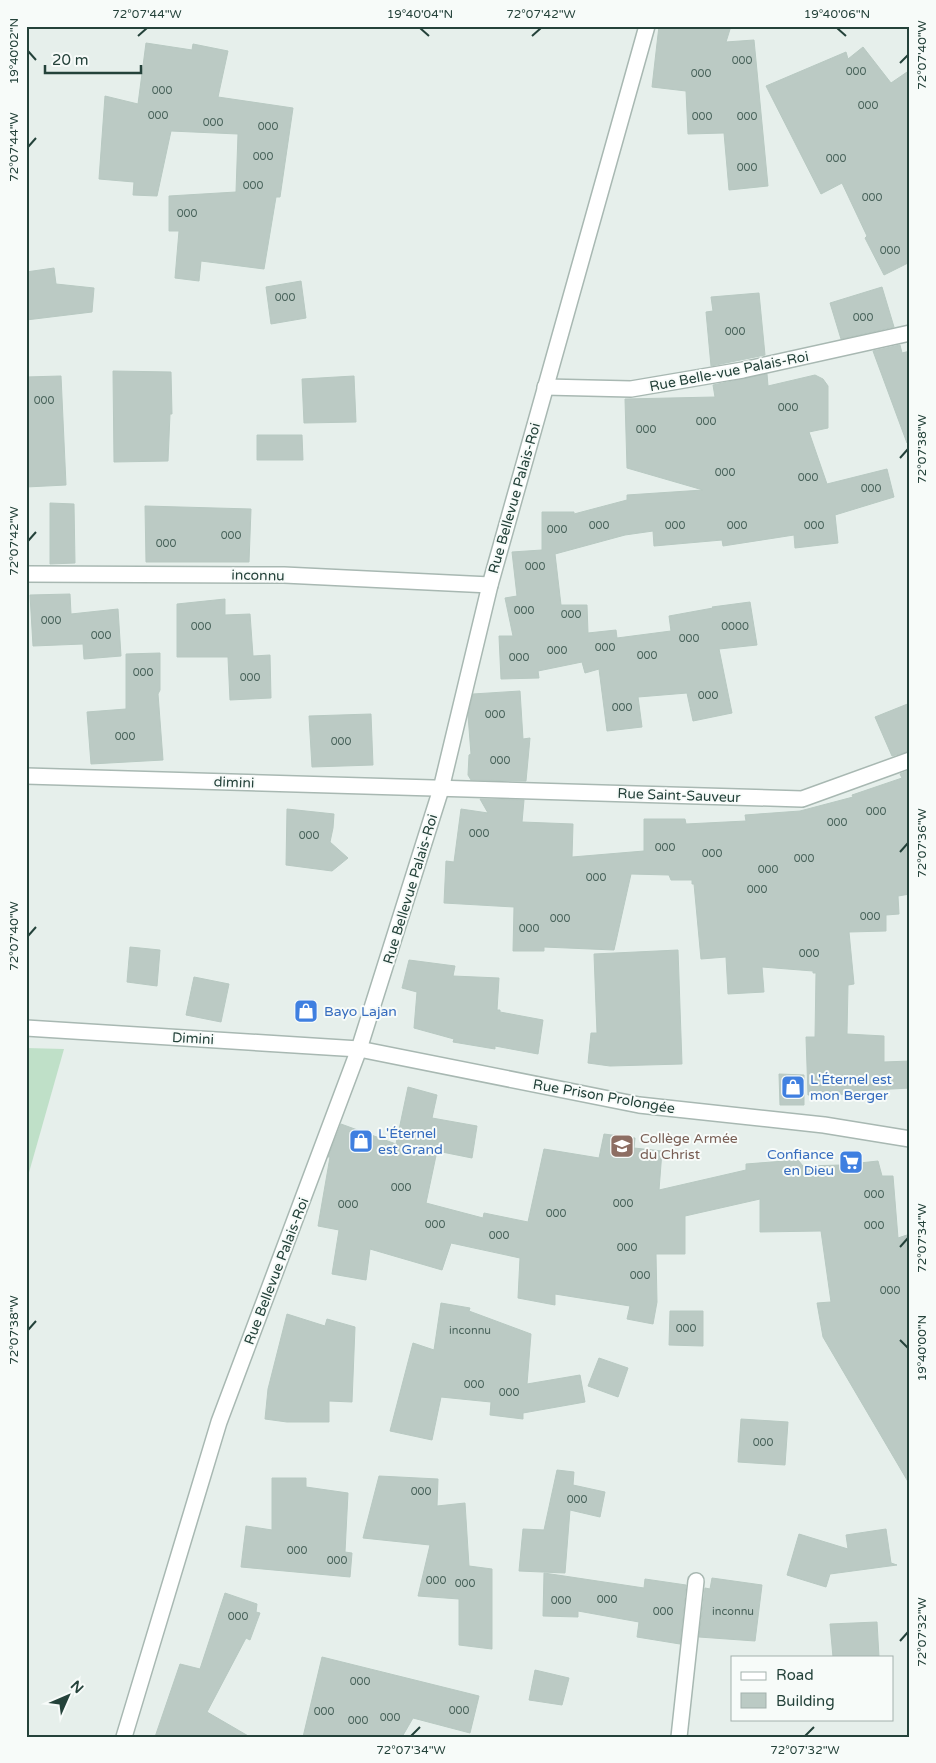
<svg xmlns="http://www.w3.org/2000/svg" width="936" height="1763" font-family="'Varela Round',sans-serif">
<style>
.green{fill:#bfe0c8}
.building{fill:#bbcac4;stroke:#b8c9c2}
.lines{fill:none;stroke-linecap:round;stroke-linejoin:round}
.minor-casing{stroke:#a8b8b2;stroke-width:18}
.minor{stroke:#fff;stroke-width:15}
.ticks{fill:none;stroke:#24423a;stroke-width:2}
.labels{text-anchor:middle;stroke-width:4;stroke-linejoin:round;paint-order:stroke}
.number-label{font-size:11px;fill:#4a645c}
.street-label{font-size:14px;fill:#24423a;stroke:#f7fbf9}
.shop-label{font-size:14px;fill:#366cbe;stroke:#f7fbf9;text-anchor:start}
.education-label{font-size:14px;fill:#785e54;stroke:#f7fbf9;text-anchor:start}
.neatline{fill:none;stroke:#24423a;stroke-width:2}
.ticks-label{font-size:12px;text-anchor:middle;fill:#24423a}
</style>
<rect width="100%" height="100%" fill="#e6efeb"/>
<path class="green" d="M26,1048L64,1049L28,1176L26,1175Z"/>
<g class="building">
<path d="M659,26H731L726,42L754,40L768,186L729,190L724,133L688,134L686,91L652,87Z"/>
<path d="M146,43L192,50L193,44L228,51L218,97L293,108L280,197H276L264,269L201,261L199,281L175,278L179,231H169V196L236,192L238,134L171,131L157,196L133,195L134,182L99,179L105,96L138,104Z"/>
<path d="M863,47L891,83L910,70V262L884,275L865,238L867,236L842,183L821,194L766,86L846,52L848,59Z"/>
<path d="M54,268L56,284L94,288L92,312L26,320V272Z"/>
<path d="M301,281L306,318L271,324L266,287Z"/>
<path d="M882,287L894,327L841,339L830,303Z"/>
<path d="M759,293L765,355L711,366L706,312L713,311L711,297Z"/>
<path d="M900,345L902,353L910,351V442L907,443L873,351Z"/>
<path d="M113,371L171,372L172,414H170L168,461L114,462Z"/>
<path d="M767,374L768,386L815,375L823,379L828,386V428L809,432L827,484L887,469L894,497L835,515L838,543L795,548L794,535L723,546L722,540L654,546L653,531L625,535L555,554L561,605H587L588,633L616,630L617,638L671,631L669,616L713,608L712,607L750,602L757,645L719,649L732,713L693,721L687,693L638,697L642,727L607,731L599,669L585,673L582,662L538,671L539,678L501,679L499,636H513L505,598L517,596L512,552L542,550V512H574V514L627,500V495L703,490L627,468L625,399L715,397L713,385Z"/>
<path d="M61,376L66,485L26,487V377Z"/>
<path d="M354,376L356,422L304,423L302,379Z"/>
<path d="M257,435H302L303,460H257Z"/>
<path d="M50,503L74,504L75,563L50,564Z"/>
<path d="M145,506L251,509L249,562H146Z"/>
<path d="M70,594L71,614L118,609L121,656L84,659L83,644L33,646L30,595Z"/>
<path d="M225,599V615L250,614L253,656L270,655L271,698L230,700L228,657H177V604Z"/>
<path d="M160,653V690L158,694L163,760L91,764L87,712L126,709V654Z"/>
<path d="M520,691L523,739L530,738L526,781L471,780L468,775L469,755L471,754L468,715L473,694Z"/>
<path d="M910,703V751L892,756L875,717Z"/>
<path d="M371,714L373,765L312,767L309,716Z"/>
<path d="M910,770V894L898,896L899,914L886,915V931L849,932L854,984L848,985L847,1034L884,1036V1062L910,1061V1088L855,1091L856,1094L808,1095L806,1037H815L816,973H813V971L762,967L764,992L728,994L726,957L701,959L694,884H692V880H671L669,875L631,874L614,950L544,947V951H513L514,907L444,903L446,861L454,862L461,809L488,813L480,799L524,800L522,822L573,824L572,857L644,851V819H685L686,824L746,821L745,815L800,811L853,797L852,795L902,778L900,774Z"/>
<path d="M287,809L334,814L333,828L330,842L348,858L332,871L286,865Z"/>
<path d="M130,947L160,950L157,986L127,982Z"/>
<path d="M678,950L682,1064L610,1066L588,1063L591,1033H597L594,954Z"/>
<path d="M409,960L455,966L453,976L499,978L497,1010H500V1012L543,1020L538,1054L495,1046V1049L453,1042L454,1039L414,1028L417,992L402,988Z"/>
<path d="M194,977L229,984L221,1022L186,1015Z"/>
<path d="M779,1074L804,1075V1105H780Z"/>
<path d="M408,1087L437,1095L432,1118L477,1126L472,1158L437,1151L426,1203L483,1218L484,1213L528,1222L544,1149L599,1158L604,1134L635,1138L634,1148L662,1151L659,1190L746,1170V1164L798,1160L803,1166L841,1165L878,1161L882,1176H893L898,1238L910,1234V1485L823,1337L817,1303L831,1302L821,1231L760,1232V1199L685,1216V1254H656L657,1302L653,1324L627,1319L630,1306L555,1294V1305L518,1298L520,1258L451,1243L442,1270L370,1249L366,1280L332,1274L339,1230L318,1226L330,1157H328L341,1124L396,1144Z"/>
<path d="M441,1303L470,1308L469,1311L531,1334L527,1384L580,1375L585,1402L523,1413V1419L490,1415L491,1402L441,1397L432,1440L390,1431L413,1343L434,1350Z"/>
<path d="M670,1311H703V1346L669,1345Z"/>
<path d="M287,1314L325,1326L327,1319L355,1327L352,1402L329,1401V1422H287L265,1419L268,1389Z"/>
<path d="M599,1358L628,1368L618,1397L588,1386Z"/>
<path d="M741,1419L788,1422L785,1465L738,1462Z"/>
<path d="M557,1470L574,1472L573,1485L605,1492L600,1517L570,1510L565,1573L519,1571L523,1529L544,1530Z"/>
<path d="M379,1476L438,1479L437,1506L465,1503L469,1566L492,1569V1649L459,1645V1599L418,1596L430,1545L363,1538Z"/>
<path d="M272,1478H306V1487L348,1493L345,1552L352,1553L350,1577L241,1567L246,1526L272,1530Z"/>
<path d="M886,1529L891,1563L897,1565L830,1574L826,1587L787,1575L799,1534L848,1549L846,1535Z"/>
<path d="M544,1573L644,1588L645,1579L686,1585L680,1644L637,1637L639,1622L578,1611V1617L543,1616Z"/>
<path d="M712,1578L762,1585L755,1641L699,1637L705,1588L710,1589Z"/>
<path d="M225,1593L257,1604L256,1612L260,1613L250,1640L246,1638L207,1712L250,1737H155L180,1664L200,1669Z"/>
<path d="M877,1622L879,1657H833L830,1624Z"/>
<path d="M322,1657L479,1696L470,1733L413,1718L402,1737H303Z"/>
<path d="M535,1670L569,1678L562,1705L529,1700Z"/>
</g>
<g class="lines">
<g class="minor-casing">
<g id="minor">
<path d="M545,387L631,389L743,370L910,333"/>
<path d="M26,574L284,575L490,585"/>
<path d="M26,776L802,799L910,760"/>
<path d="M26,1028L359,1049L639,1105L824,1125L910,1139"/>
<path d="M124,1737L219,1422L359,1049L441,789L490,585L647,26"/>
<path d="M679,1737L696,1581"/>
</g>
</g>
<use href="#minor" class="minor"/>
</g>
<path class="ticks" d="M420,28L429,36M837,28L846,36M138,36L147,28M532,36L541,28M28,51L36,60M900,63L908,55M28,147L36,138M900,458L908,449M28,541L36,532M900,852L908,843M28,936L36,927M900,1247L908,1238M28,1330L36,1321M900,1340L908,1348M900,1641L908,1632M411,1736L420,1727M805,1736L814,1727"/>
<defs>
<g id="shop-square" transform="scale(1.25)"><rect x="-9" y="-9" width="18" height="18" rx="4" fill="#3f7fe0" stroke="#f7fbf9"/><path d="M-5-2.5h2.3a2.7 3.5 0 0 1 5.4 0H5L5.5 6h-11ZM-1.5-2.5h3a1.5 2.3 0 0 0-3 0Z" fill="#fff"/></g>
<g id="school-square" transform="scale(1.25)"><rect x="-9" y="-9" width="18" height="18" rx="4" fill="#8d6e63" stroke="#f7fbf9"/><path d="M0-5L7-2L0 1L-7-2ZM-4 1L0 2.5L4 1V4Q0 6-4 4Z" fill="#fff"/></g>
<g id="supermarket-square" transform="scale(1.25)"><rect x="-9" y="-9" width="18" height="18" rx="4" fill="#3f7fe0" stroke="#f7fbf9"/><path d="M-6-5.5h2.5l.6 2H6L4.5 2H-2.5L-4.4-4H-6ZM-1.5 3.2a1.3 1.3 0 1 0 .1 0ZM3 3.2a1.3 1.3 0 1 0 .1 0Z" fill="#fff"/></g>
</defs>
<g fill-rule="evenodd">
<use href="#shop-square" x="306" y="1011"/>
<use href="#shop-square" x="793" y="1087"/>
<use href="#shop-square" x="361" y="1141"/>
<use href="#school-square" x="622" y="1146"/>
<use href="#supermarket-square" x="851" y="1162"/>
</g>
<g class="labels">
<g class="number-label">
<text x="742" y="64">000</text>
<text x="856" y="75">000</text>
<text x="701" y="77">000</text>
<text x="162" y="94">000</text>
<text x="868" y="109">000</text>
<text x="158" y="119">000</text>
<text x="702" y="120">000</text>
<text x="747" y="120">000</text>
<text x="213" y="126">000</text>
<text x="268" y="130">000</text>
<text x="263" y="160">000</text>
<text x="836" y="162">000</text>
<text x="747" y="171">000</text>
<text x="253" y="189">000</text>
<text x="872" y="201">000</text>
<text x="187" y="217">000</text>
<text x="890" y="254">000</text>
<text x="285" y="301">000</text>
<text x="863" y="321">000</text>
<text x="735" y="335">000</text>
<text x="44" y="404">000</text>
<text x="788" y="411">000</text>
<text x="706" y="425">000</text>
<text x="646" y="433">000</text>
<text x="725" y="476">000</text>
<text x="808" y="481">000</text>
<text x="871" y="492">000</text>
<text x="599" y="529">000</text>
<text x="675" y="529">000</text>
<text x="737" y="529">000</text>
<text x="814" y="529">000</text>
<text x="557" y="533">000</text>
<text x="231" y="539">000</text>
<text x="166" y="547">000</text>
<text x="535" y="570">000</text>
<text x="524" y="614">000</text>
<text x="571" y="618">000</text>
<text x="51" y="624">000</text>
<text x="201" y="630">000</text>
<text x="735" y="630">0000</text>
<text x="101" y="639">000</text>
<text x="689" y="642">000</text>
<text x="605" y="651">000</text>
<text x="557" y="654">000</text>
<text x="647" y="659">000</text>
<text x="519" y="661">000</text>
<text x="143" y="676">000</text>
<text x="250" y="681">000</text>
<text x="708" y="699">000</text>
<text x="622" y="711">000</text>
<text x="495" y="718">000</text>
<text x="125" y="740">000</text>
<text x="341" y="745">000</text>
<text x="500" y="764">000</text>
<text x="876" y="815">000</text>
<text x="837" y="826">000</text>
<text x="479" y="837">000</text>
<text x="309" y="839">000</text>
<text x="665" y="851">000</text>
<text x="712" y="857">000</text>
<text x="804" y="862">000</text>
<text x="768" y="873">000</text>
<text x="596" y="881">000</text>
<text x="757" y="893">000</text>
<text x="870" y="920">000</text>
<text x="560" y="922">000</text>
<text x="529" y="932">000</text>
<text x="809" y="957">000</text>
<text x="401" y="1191">000</text>
<text x="874" y="1198">000</text>
<text x="623" y="1207">000</text>
<text x="348" y="1208">000</text>
<text x="556" y="1217">000</text>
<text x="435" y="1228">000</text>
<text x="874" y="1229">000</text>
<text x="499" y="1239">000</text>
<text x="627" y="1251">000</text>
<text x="640" y="1279">000</text>
<text x="890" y="1294">000</text>
<text x="686" y="1332">000</text>
<text x="470" y="1334">inconnu</text>
<text x="474" y="1388">000</text>
<text x="509" y="1396">000</text>
<text x="763" y="1446">000</text>
<text x="421" y="1495">000</text>
<text x="577" y="1503">000</text>
<text x="297" y="1554">000</text>
<text x="337" y="1564">000</text>
<text x="436" y="1584">000</text>
<text x="465" y="1587">000</text>
<text x="607" y="1603">000</text>
<text x="561" y="1604">000</text>
<text x="663" y="1615">000</text>
<text x="733" y="1615">inconnu</text>
<text x="238" y="1620">000</text>
<text x="360" y="1685">000</text>
<text x="459" y="1714">000</text>
<text x="324" y="1715">000</text>
<text x="390" y="1721">000</text>
<text x="358" y="1724">000</text>
</g>
<g class="street-label">
<text transform="translate(729 371) rotate(-11)" y="5">Rue Belle-vue Palais-Roi</text>
<text transform="translate(514 498) rotate(-74)" y="5">Rue Bellevue Palais-Roi</text>
<text transform="translate(258 575) rotate(1)" y="5">inconnu</text>
<text transform="translate(234 782) rotate(2)" y="5">dimini</text>
<text transform="translate(679 795) rotate(2)" y="5">Rue Saint-Sauveur</text>
<text transform="translate(410 889) rotate(-73)" y="5">Rue Bellevue Palais-Roi</text>
<text transform="translate(193 1038) rotate(3)" y="5">Dimini</text>
<text transform="translate(604 1096) rotate(10)" y="5">Rue Prison Prolongée</text>
<text transform="translate(276 1271) rotate(-69)" y="5">Rue Bellevue Palais-Roi</text>
</g>
<g class="shop-label">
<text x="324" y="1016">Bayo Lajan</text>
<text x="810" y="1084">L'Éternel est<tspan x="810" dy="16">mon Berger</tspan></text>
<text x="378" y="1138">L'Éternel<tspan x="378" dy="16">est Grand</tspan></text>
<text x="834" y="1159" text-anchor="end">Confiance<tspan x="834" dy="16">en Dieu</tspan></text>
</g>
<g class="education-label">
<text x="640" y="1143">Collège Armée<tspan x="640" dy="16">du Christ</tspan></text>
</g>
</g>
<rect width="936" height="1763" fill="none" stroke="#f7fbf9" stroke-width="55"/>
<rect x="731" y="1656" width="162" height="65" fill="#f7fbf9" stroke="#a3b1ad"/>
<rect x="741" y="1672" width="25" height="8" fill="#ffffff" stroke="#a3b1ad"/>
<text x="776" y="1680" font-size="15" fill="#24423a">Road</text>
<rect x="741" y="1693" width="25" height="15" fill="#bbcac4" stroke="#a3b1ad"/>
<text x="776" y="1706" font-size="15" fill="#24423a">Building</text>
<g transform="translate(68 1696) rotate(45)" stroke="#f7fbf9" stroke-width="4" paint-order="stroke">
<path d="M0-4L9 19L0 12L-9 19Z" fill="#24423a"/>
<text y="-8" font-size="14" font-weight="bold" text-anchor="middle" fill="#24423a">N</text>
</g>
<path d="M45 65v8h96v-8" fill="none" stroke="#24423a" stroke-width="2.5"/>
<text x="52" y="65" font-size="15" fill="#24423a" stroke="#f7fbf9" stroke-width="4" paint-order="stroke">20 m</text>
<rect x="28" y="28" width="880" height="1708" class="neatline"/>
<g class="ticks-label">
<text x="147" y="18">72°07'44"W</text>
<text x="420" y="18">19°40'04"N</text>
<text x="541" y="18">72°07'42"W</text>
<text x="837" y="18">19°40'06"N</text>
<text transform="translate(14 51) rotate(-90)" y="4">19°40'02"N</text>
<text transform="translate(922 55) rotate(-90)" y="4">72°07'40"W</text>
<text transform="translate(14 147) rotate(-90)" y="4">72°07'44"W</text>
<text transform="translate(922 449) rotate(-90)" y="4">72°07'38"W</text>
<text transform="translate(14 541) rotate(-90)" y="4">72°07'42"W</text>
<text transform="translate(922 843) rotate(-90)" y="4">72°07'36"W</text>
<text transform="translate(14 936) rotate(-90)" y="4">72°07'40"W</text>
<text transform="translate(922 1238) rotate(-90)" y="4">72°07'34"W</text>
<text transform="translate(14 1330) rotate(-90)" y="4">72°07'38"W</text>
<text transform="translate(922 1348) rotate(-90)" y="4">19°40'00"N</text>
<text transform="translate(922 1632) rotate(-90)" y="4">72°07'32"W</text>
<text x="411" y="1754">72°07'34"W</text>
<text x="805" y="1754">72°07'32"W</text>
</g>
</svg>
